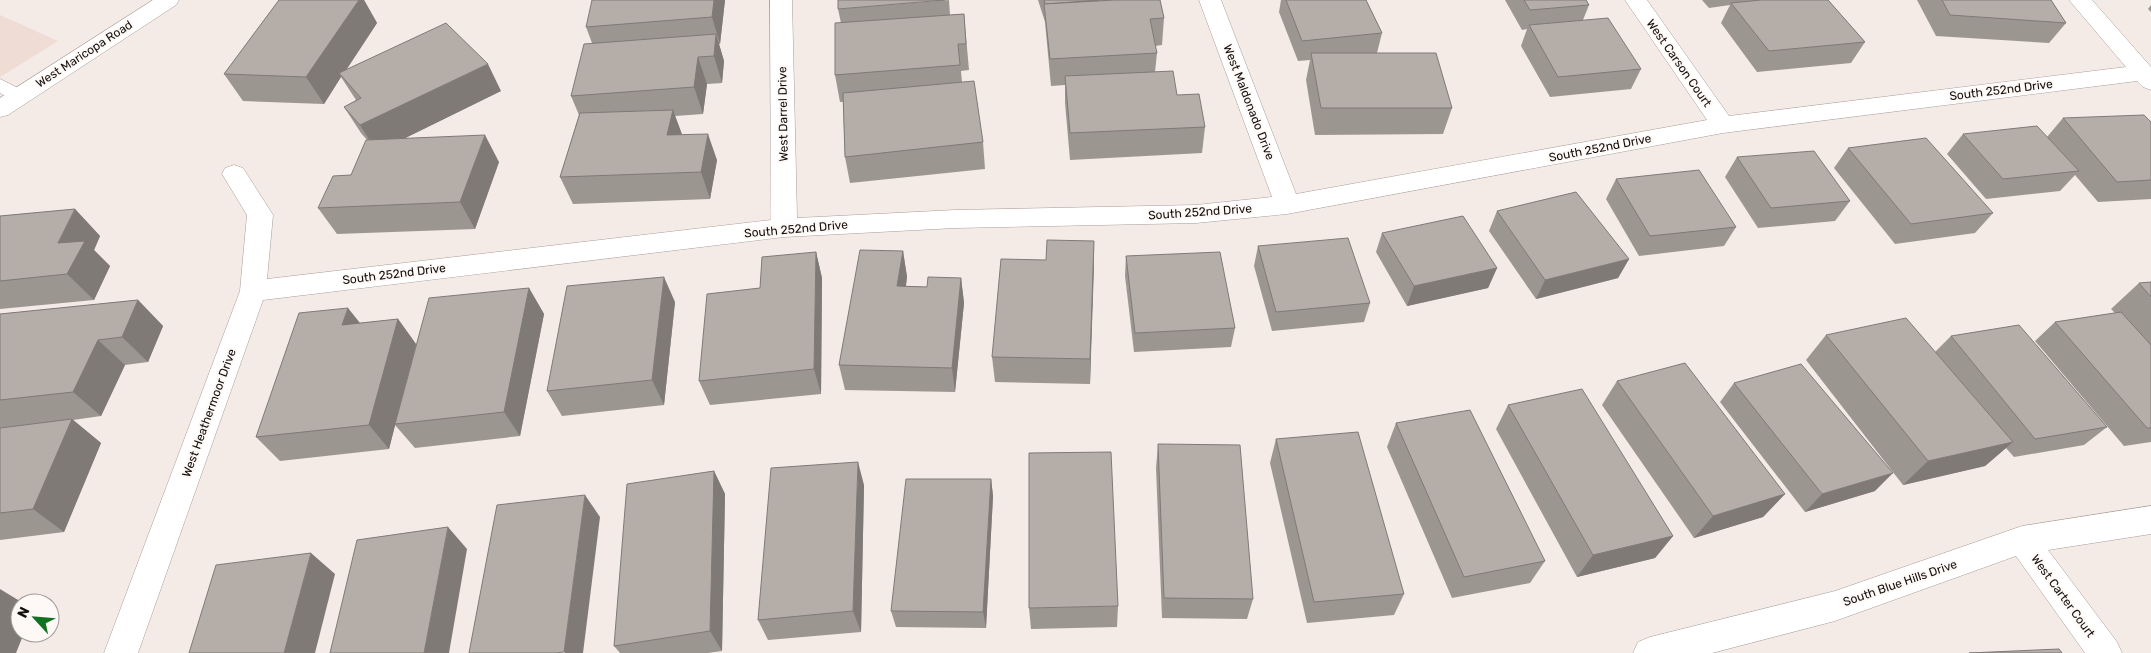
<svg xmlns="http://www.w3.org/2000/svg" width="2151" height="653" font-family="Rubik,sans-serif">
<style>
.built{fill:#eedcd5}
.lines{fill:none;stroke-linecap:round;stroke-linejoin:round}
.lane-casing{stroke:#a79d9a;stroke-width:1}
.street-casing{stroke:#a79d9a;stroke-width:1}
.secondary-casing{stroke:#a79d9a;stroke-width:1}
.lane{fill:#fff;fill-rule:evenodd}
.street{fill:#fff;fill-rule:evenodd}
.secondary{fill:#fff;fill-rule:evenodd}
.wall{fill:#9c9690}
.shaded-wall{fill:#7f7a76}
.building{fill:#b5aea8;stroke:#7f7a76}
.labels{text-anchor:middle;stroke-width:4;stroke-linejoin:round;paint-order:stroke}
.street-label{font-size:12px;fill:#120f0e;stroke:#fef8f6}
</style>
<rect width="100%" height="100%" fill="#f4eae6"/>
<path class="built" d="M0,15L58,41L0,77Z"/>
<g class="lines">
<g class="lane-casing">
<path id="lane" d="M0,79L26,92L29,96L26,100C16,103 9,98 0,93Z"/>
</g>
<g class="street-casing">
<g id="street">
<path d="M770,0H792L797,218L955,210L1196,205L1272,197L1199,0H1221L1296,194L1707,120L1625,0H1647L1729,116L2126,67L2069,0H2092L2151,67V90L2143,87L2137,81L1723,133L1287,214L1196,223L955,228L784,237L263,300L138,653H104L240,291L247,215L222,174L225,168L234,165L243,168L273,215L267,279L771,220Z"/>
<path d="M2151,506V534L2048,550L2117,642L2122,653H2085L2016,556L1835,621L1712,653H1633L1638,642L1650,637L1835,591L2022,526Z"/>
</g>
</g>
<g class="secondary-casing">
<path id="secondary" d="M153,0H179L176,5L8,115L0,117V98Z"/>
</g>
<use href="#lane" class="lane"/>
<use href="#street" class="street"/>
<use href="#secondary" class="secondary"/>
</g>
<g class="wall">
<path d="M279,0H364L377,23L347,69L501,91L405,138L499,162L475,229L337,234L318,208L351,175L367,140L361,133L344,107L356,100L341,77L324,104L243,101L224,74Z"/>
<path d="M725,0L720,44H719L724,61L722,83L707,84L703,114L675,116L682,135L717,160L710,199L573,204L560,177L579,115L571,96L592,43L586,27Z"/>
<path d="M949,0L950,15L964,14L969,70L961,71L962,82L983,142L985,169L850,183L845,157L843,102H840L835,75L841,23L838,9Z"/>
<path d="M1038,0H1160L1164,18L1162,45L1155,46L1157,53L1155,72L1205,127L1202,153L1070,160L1065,103V85L1051,86L1045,22Z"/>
<path d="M1281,0H1366L1382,33L1377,53L1452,108L1443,134L1315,135L1306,80L1310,60L1298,61L1279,12Z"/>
<path d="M1505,0H1586L1589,5L1583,20L1641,69L1631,89L1550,97L1521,46L1527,29L1522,30Z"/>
<path d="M1702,0H1828L1865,42L1851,63L1757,72L1721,23L1730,5L1709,8Z"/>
<path d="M1917,0H2051L2066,23L2049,43L1936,36Z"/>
<path d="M2151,5V12L2148,9Z"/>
<path d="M2063,118L2151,122V199L2098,202L2075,175L2060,191L1986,199L1947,154L1963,134L2047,137Z"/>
<path d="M1848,148L1993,213L1975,233L1895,244L1834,168Z"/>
<path d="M1737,157L1850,201L1835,221L1758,228L1725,177Z"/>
<path d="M1616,179L1736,227L1724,246L1639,256L1606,199Z"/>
<path d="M75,209L100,236L94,250L110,266L94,300L0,309V216Z"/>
<path d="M1497,211L1629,259L1618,278L1536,299L1489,231Z"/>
<path d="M1382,233L1497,268L1488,288L1407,306L1376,252Z"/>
<path d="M1094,241L1090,384L995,382L992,357Z"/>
<path d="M1258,246L1370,303L1364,322L1272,331L1254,266Z"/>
<path d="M903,251L907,277L906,286L927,287L961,278L964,303L955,392L845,390L839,365Z"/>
<path d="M816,252L822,278L821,394L710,405L699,381L760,288Z"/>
<path d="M1126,256L1235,328L1231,347L1134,352L1125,276Z"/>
<path d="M2151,282V442L2124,446L2035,341L2055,322L2115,313L2111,309L2139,283Z"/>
<path d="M529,288L544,314L520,436L415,448L395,425L389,449L280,461L256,437L360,323L398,319L416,344Z"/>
<path d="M138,300L163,326L148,362L125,365L101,416L73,420L101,443L64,532L0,540V428L33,424L0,428V314Z"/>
<path d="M675,302L664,405L562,416L547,391Z"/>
<path d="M1826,335L1935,352L1951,336L2107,427L2084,445L2014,457L2006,448L1985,466L1903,485L1806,360Z"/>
<path d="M1617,381L1785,494L1763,517L1694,538L1602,405Z"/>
<path d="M1734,383L1875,491L1805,512L1720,402Z"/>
<path d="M1508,405L1673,536L1655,558L1577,577L1496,429Z"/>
<path d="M1396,423L1545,561L1530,583L1452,598L1387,447Z"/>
<path d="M1276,439L1404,594L1394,615L1307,623L1270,463Z"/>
<path d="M1158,444L1253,599L1247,619L1162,618L1156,468Z"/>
<path d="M714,471L725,494L722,651L708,653H620L614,646Z"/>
<path d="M991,479L993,496L986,628L896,627L891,611Z"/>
<path d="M864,485L861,632L768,640L758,620Z"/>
<path d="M1118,606L1117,627L1031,629L1029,608Z"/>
</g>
<g class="shaded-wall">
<path d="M359,0H364L377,23L342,76L339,73L341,77L324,104L306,77Z"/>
<path d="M714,0H725L720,44L712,17Z"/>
<path d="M716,34L724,61L722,83L714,56Z"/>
<path d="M698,57L707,84L703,114L694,87Z"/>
<path d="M488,64L501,91L377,152L360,125Z"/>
<path d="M673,110L683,137L667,135Z"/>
<path d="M708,134L717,160L710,199L701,172Z"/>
<path d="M485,135L499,162L475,229L460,202Z"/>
<path d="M75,209L100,236L94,250L110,266L94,300L67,274L58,243Z"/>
<path d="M1094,241V267L1090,384V359Z"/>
<path d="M903,251L907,277L902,311L897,286Z"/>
<path d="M816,252L822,278L821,394L814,369Z"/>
<path d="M1629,259L1618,278L1536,299L1545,280Z"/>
<path d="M1497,268L1488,288L1407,306L1414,286Z"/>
<path d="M664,277L675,302L664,405L652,380Z"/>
<path d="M961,278L964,303L955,392L952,368Z"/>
<path d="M529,288L544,314L520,436L504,412Z"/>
<path d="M138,300L163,326L148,362L122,337Z"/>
<path d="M348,308L368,333L342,325Z"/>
<path d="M398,319L416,344L389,449L369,425Z"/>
<path d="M98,340L125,365L101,416L73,392Z"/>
<path d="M72,419L101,443L64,532L33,509Z"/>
<path d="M2013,442L1985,466L1903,485L1928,461Z"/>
<path d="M858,462L864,485L861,632L853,611Z"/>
<path d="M714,471L725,494L722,651L710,631Z"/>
<path d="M1893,473L1875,491L1805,512L1822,494Z"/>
<path d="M991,479L993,496L986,628L983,612Z"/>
<path d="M1785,494L1763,517L1694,538L1713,516Z"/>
<path d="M585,495L600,517L583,653H565L564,652Z"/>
<path d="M448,527L467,549L449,653H424Z"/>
<path d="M1673,536L1655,558L1577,577L1593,555Z"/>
<path d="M311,553L335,574L315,653H284Z"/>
<path d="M0,589L23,603H20V633H24L16,653H0Z"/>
</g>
<g class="building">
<path d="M279,0H359L306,77L224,74Z"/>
<path d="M592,0H714L712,17L586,27Z"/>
<path d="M838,0H945L838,9Z"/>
<path d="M1044,0H1099L1087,1L1045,4Z"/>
<path d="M1114,0H1160L1164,18L1150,19L1157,53L1050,59L1044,4Z"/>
<path d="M1286,0H1366L1382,33L1302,41Z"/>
<path d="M1524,0H1586L1589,5L1530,10Z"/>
<path d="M1761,0H1828L1865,42L1769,51L1731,3Z"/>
<path d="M1942,0H2051L2066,23L1950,15Z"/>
<path d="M964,14L966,44H958L960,65L835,75V23Z"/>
<path d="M1608,18L1641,69L1558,77L1529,25Z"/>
<path d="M446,23L488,64L360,125L344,107L361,98L339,73Z"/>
<path d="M716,34L714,56L698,57L694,87L571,96L584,44Z"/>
<path d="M1311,53H1436L1452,108H1321Z"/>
<path d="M1173,71L1177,95L1199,94L1205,127L1070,133L1065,76Z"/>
<path d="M974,81L983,142L845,157L843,93Z"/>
<path d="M673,110L667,135L708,134L701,172L560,177L580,113Z"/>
<path d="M2144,115L2151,122V180L2117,182L2063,118Z"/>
<path d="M2037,126L2079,171L2003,179L1963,134Z"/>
<path d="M485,135L460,202L318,208L333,176L351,175L366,140Z"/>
<path d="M1926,138L1993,213L1911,224L1848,148Z"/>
<path d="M1814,151L1850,201L1771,208L1737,157Z"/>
<path d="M1699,170L1736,227L1650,236L1616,179Z"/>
<path d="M1576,192L1629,259L1545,280L1497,211Z"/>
<path d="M75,209L58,243L85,241L67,274L0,281V216Z"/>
<path d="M1463,216L1497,268L1414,286L1382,233Z"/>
<path d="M1348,238L1370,303L1276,312L1258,246Z"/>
<path d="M1047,240L1094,241L1090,359L992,357L1001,259L1046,260Z"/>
<path d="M860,250L903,251L897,286L927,287L928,277L961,278L952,368L839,365Z"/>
<path d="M816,252L814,369L699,381L707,294L760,288L762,257Z"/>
<path d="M1220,252L1235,328L1135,333L1126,256Z"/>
<path d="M664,277L652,380L547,391L567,286Z"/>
<path d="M2151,282V297L2139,283Z"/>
<path d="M529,288L504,412L395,424L429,298Z"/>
<path d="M138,300L122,337L98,340L73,392L0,400V314Z"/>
<path d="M348,308L342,325L398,319L369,425L256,437L299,313Z"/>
<path d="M2121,312L2151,345V428H2147L2055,322Z"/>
<path d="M1906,318L2013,442L1928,461L1826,335Z"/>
<path d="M2019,325L2107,427L2035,439L1951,336Z"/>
<path d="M1685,363L1785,494L1713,516L1617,381Z"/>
<path d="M1801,364L1893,473L1822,494L1734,383Z"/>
<path d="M1582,389L1673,536L1593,555L1508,405Z"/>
<path d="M1470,410L1545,561L1464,577L1396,423Z"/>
<path d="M72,419L33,509L0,513V428Z"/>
<path d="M1358,432L1404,594L1314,602L1276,439Z"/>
<path d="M1158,444L1240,445L1253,599L1164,598Z"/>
<path d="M1111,452L1118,606L1029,608V453Z"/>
<path d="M858,462L853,611L758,620L771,468Z"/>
<path d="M714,471L710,631L614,646L627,484Z"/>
<path d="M906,479H991L983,612L891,611Z"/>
<path d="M585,495L564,652L555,653H469L497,505Z"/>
<path d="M448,527L424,653H330L357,540Z"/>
<path d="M311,553L284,653H189L216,565Z"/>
<path d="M2059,649L2062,653H1969Z"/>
</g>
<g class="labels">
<g class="street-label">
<text transform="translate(84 54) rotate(-33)" y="4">West Maricopa Road</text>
<text transform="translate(1679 63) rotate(55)" y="4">West Carson Court</text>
<text transform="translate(2001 90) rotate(-7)" y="4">South 252nd Drive</text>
<text transform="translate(1249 102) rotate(69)" y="4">West Maldonado Drive</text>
<text transform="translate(783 114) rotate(-91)" y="4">West Darrel Drive</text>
<text transform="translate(1600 148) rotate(-11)" y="4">South 252nd Drive</text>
<text transform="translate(1200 212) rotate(-4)" y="4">South 252nd Drive</text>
<text transform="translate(796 229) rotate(-5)" y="4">South 252nd Drive</text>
<text transform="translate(394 274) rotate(-7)" y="4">South 252nd Drive</text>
<text transform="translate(209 413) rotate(-70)" y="4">West Heathermoor Drive</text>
<text transform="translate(1900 583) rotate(-19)" y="4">South Blue Hills Drive</text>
<text transform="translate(2063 596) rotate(54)" y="4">West Carter Court</text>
</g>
</g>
<g transform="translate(35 618) rotate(296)"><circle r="24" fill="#fef8f6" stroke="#a09b99"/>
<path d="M0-4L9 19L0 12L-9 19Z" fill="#107120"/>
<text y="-8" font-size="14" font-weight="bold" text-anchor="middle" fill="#120f0e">N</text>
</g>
</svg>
